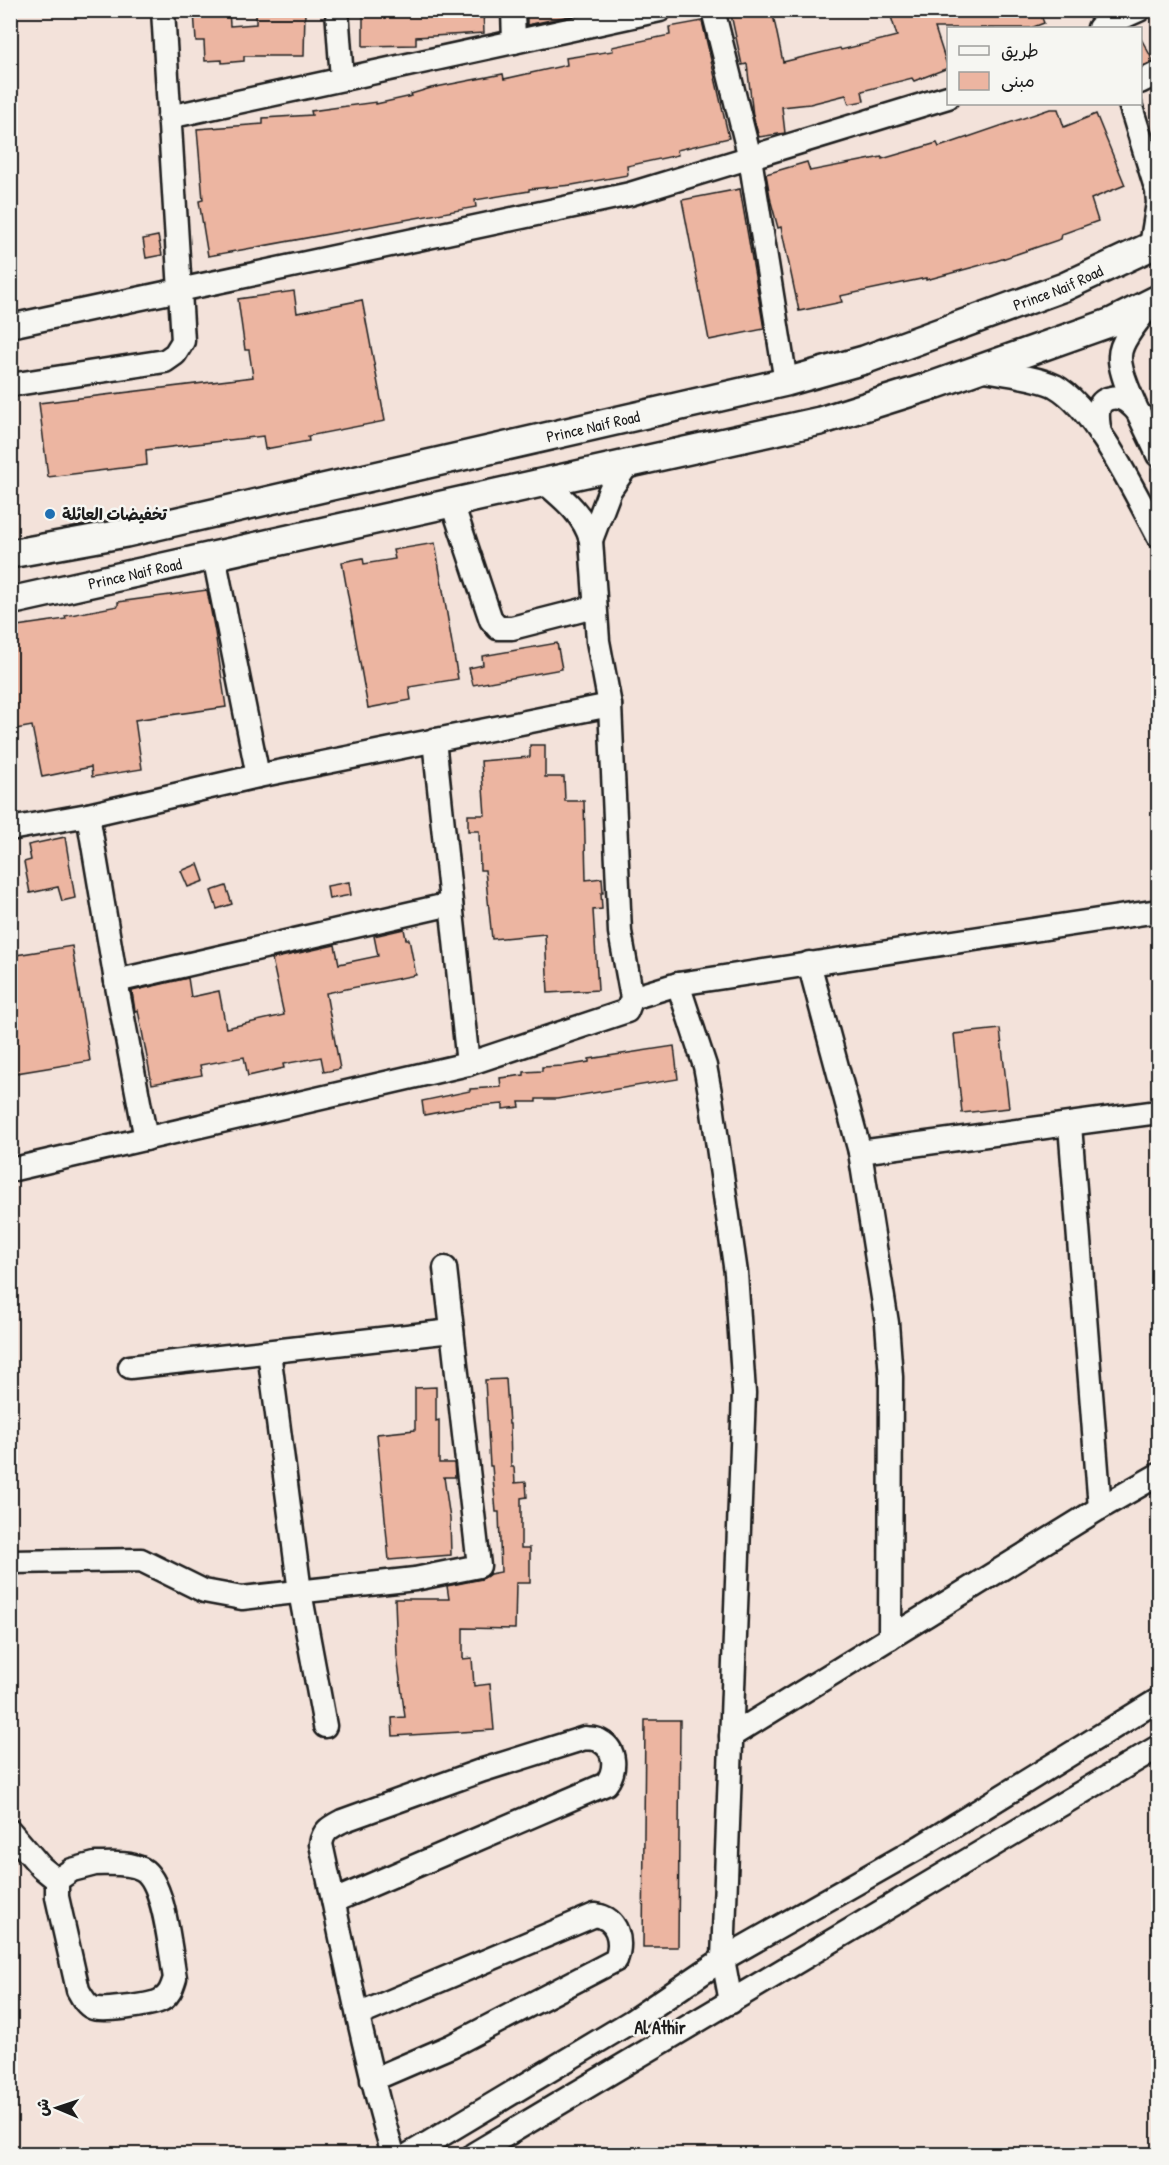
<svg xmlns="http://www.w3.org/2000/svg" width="1169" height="2165" font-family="'Patrick Hand','Playpen Sans Arabic',sans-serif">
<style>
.building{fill:#ecb5a1;stroke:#1c1c1c;stroke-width:1.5}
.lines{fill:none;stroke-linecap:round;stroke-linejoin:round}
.minor-casing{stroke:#1c1c1c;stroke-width:27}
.major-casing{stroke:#1c1c1c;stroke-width:32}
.minor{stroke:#f6f6f2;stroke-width:22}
.major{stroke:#f6f6f2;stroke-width:27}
.poi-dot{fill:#1f6fb2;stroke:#f6f6f2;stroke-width:2}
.labels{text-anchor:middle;stroke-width:5;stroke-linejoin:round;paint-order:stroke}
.street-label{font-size:16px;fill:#1c1c1c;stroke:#f6f6f2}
.poi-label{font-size:16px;font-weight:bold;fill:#1c1c1c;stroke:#f6f6f2;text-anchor:start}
.neighbourhood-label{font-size:18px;font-weight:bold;fill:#1c1c1c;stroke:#f6f6f2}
</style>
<rect width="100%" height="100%" fill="#f3e2da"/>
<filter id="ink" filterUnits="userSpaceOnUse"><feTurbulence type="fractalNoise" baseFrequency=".0167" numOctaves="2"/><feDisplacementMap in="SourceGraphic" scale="12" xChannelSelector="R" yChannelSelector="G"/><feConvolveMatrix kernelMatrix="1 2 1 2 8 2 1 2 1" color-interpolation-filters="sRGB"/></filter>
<g filter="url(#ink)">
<g class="building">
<path d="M229,10L230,26L256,24V10H305L304,56H244V61L222,63V60L205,61L204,41H196L194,11Z"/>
<path d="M363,10H483L484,33L416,37V45L363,46Z"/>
<path d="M527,10H593V11L527,25Z"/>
<path d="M730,10H772L783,62L840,48L841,50L897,36L889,10H1039L1044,23L1031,28H935L948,68L914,81L912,78L862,91L864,101L849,104L846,95L810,104L782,107L785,133L759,137L753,116L747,64L742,65Z"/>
<path d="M702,21L729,138L677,150L678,155L627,166L628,175L572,185L529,189V191L475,200L476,207L208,256L199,201L203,200L197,129L263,124V118L312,115L311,111L376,102V104L412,96L411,94L431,88L503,74L504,79L567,65L566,58L613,51L612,47L670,35L669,27Z"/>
<path d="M1140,37L1154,62L1140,67Z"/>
<path d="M1050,109H1058L1064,127L1096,114L1125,185L1091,199L1098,221L1062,234L1061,239L996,261L926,280V278L840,296L842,302L799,311L781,227L778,228L771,202L766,174L807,162L810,171L882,157V159L937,143L939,147Z"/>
<path d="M740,189L764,329L709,340L682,200Z"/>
<path d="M158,236L162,255L146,258L143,239Z"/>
<path d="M294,291L297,313L362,300L385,421L308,436L309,441L265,449L263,436L146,450L147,465L48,477L39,403L253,377L249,350H245L238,299Z"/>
<path d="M435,543L458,679L409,687L411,700L368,708L342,562L363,558L364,564L395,559L393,550Z"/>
<path d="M207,590L215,632L226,707L135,720L142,769L92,777L91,767L42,777L32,726L10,730V627L66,619L65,616L118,606V602Z"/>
<path d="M557,643L562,669L473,685L469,668L483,665L482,656Z"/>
<path d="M530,745H545V777H564L565,801H584L586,880L602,878L603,893H601L602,909L593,910L598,990L548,993L545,934L492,939L485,870H480L479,831H468V815H485L481,761L530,757Z"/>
<path d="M65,837L75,898L62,901L58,887L30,893L24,862L31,860L28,845Z"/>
<path d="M198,864L204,881L188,887L181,871Z"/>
<path d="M349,882L351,895L329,899L327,886Z"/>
<path d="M226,886L232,904L217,909L211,891Z"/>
<path d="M404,929L406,939H409L416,975L326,993L340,1069L324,1072L321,1057L283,1064L284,1068L248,1076L244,1057L200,1065L202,1075L152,1084L138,1010L135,1011L132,991L188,978L191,997L219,991L226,1028L284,1015L272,959L335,945L339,964L378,956L374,936Z"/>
<path d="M72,946L90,1061L10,1074V956Z"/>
<path d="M1000,1029L1009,1108L962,1113L954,1034Z"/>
<path d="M674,1046L678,1079L557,1099H536V1102H519L520,1107L503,1109V1104L466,1107L424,1115L422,1101L470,1091V1089L501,1087L500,1078L524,1075V1072L542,1071V1067L564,1066L589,1062V1059Z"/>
<path d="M506,1379L509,1424H510L511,1467H514L515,1483L526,1482L527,1497L521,1498V1548H530V1583H516L515,1629L463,1628V1659L472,1658L474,1686L490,1684L494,1730L393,1736L392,1718L405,1717L397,1656L395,1599H449L447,1586L482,1579L490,1574L501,1572L499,1512H496L492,1466H490L485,1380Z"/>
<path d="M436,1387V1421L439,1420V1463H454L455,1477H444L450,1519L451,1555L389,1560L377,1434L415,1430V1388Z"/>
<path d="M645,1720H680L678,1947H643Z"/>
</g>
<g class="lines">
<g class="minor-casing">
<g id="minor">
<path d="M337,10L342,79"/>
<path d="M513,10L514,42"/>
<path d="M713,10L750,158L786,382"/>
<path d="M1099,28L1139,10"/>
<path d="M1140,82L1154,75L1158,76"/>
<path d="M1130,104L1157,191L1158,203L1151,246"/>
<path d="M169,117L660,10"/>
<path d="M1154,301C1144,314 1120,339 1120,356C1118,377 1149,434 1158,455"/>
<path d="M10,326L630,194L948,97"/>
<path d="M979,369C1000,373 1037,377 1055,386C1095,408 1136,495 1158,536"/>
<path d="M10,385L165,361L175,354L183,341L163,10"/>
<path d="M1100,434C1098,421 1093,401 1111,398C1115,397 1120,398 1124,400C1130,403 1135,409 1139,413"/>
<path d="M452,503L491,620L498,628H512L594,607"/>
<path d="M591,540L610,490L628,464"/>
<path d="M214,556L258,776"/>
<path d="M434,740L468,1064"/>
<path d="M88,815L116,981L146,1139"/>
<path d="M10,829L88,815L258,776L610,705"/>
<path d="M809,963L860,1152"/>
<path d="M116,981L451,904"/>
<path d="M678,984L705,1066L711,1098L736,1273L744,1393L723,1959L731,2002"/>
<path d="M632,998L678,984L1158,911"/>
<path d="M1070,1125L1100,1508"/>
<path d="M10,1170L468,1064L627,1011L632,998L620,932L610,705L598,641L591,540C584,515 564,499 544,482"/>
<path d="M269,1352L300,1592L325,1726"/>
<path d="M130,1367L452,1331"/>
<path d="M10,1562L141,1560L204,1591L242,1598L415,1579L479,1566L445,1268"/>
<path d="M890,1638L891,1377L887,1323L860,1152L1158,1112"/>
<path d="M731,1736L1100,1508L1158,1475"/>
<path d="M10,1831L41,1867L57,1880"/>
<path d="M95,1864C109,1864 129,1862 142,1869C165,1881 170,1952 175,1978C172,1988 169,1997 159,2001C150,2005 101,2012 93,2008C85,2004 82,1997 78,1990L57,1897V1880L72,1870Z"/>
<path d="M334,1901L606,1784C616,1771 617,1750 600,1741C596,1738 590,1739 585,1738L483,1770L342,1821C331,1827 323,1830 321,1844C344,1948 363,2053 393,2154"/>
<path d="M358,2015L595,1915C618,1918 623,1941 616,1960L451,2046L372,2080"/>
<path d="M410,2154L632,2021L723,1959L920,1847L1158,1700"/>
<path d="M474,2154C701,2017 930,1883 1158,1747"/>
</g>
</g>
<g class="major-casing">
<g id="major">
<path id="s1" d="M10,554L126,533L786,382L864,360L1064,287L1158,243"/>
<path id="s2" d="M10,601L820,421L934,385L1112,322L1158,299"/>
</g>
</g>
<use href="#minor" class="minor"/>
<use href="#major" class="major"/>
</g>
</g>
<circle class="poi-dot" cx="50" cy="514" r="6"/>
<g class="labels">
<g class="street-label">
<text dy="6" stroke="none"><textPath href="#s1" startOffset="1083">Prince Naif Road</textPath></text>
<text dy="6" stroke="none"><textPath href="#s1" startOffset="597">Prince Naif Road</textPath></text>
<text dy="6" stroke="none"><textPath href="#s2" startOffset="128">Prince Naif Road</textPath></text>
</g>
<g class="poi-label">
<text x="62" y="520">تخفيضات العائلة</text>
</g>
<g class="neighbourhood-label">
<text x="660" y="2034">Al Athir</text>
</g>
</g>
<rect width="1169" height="2165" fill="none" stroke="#f6f6f2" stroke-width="36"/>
<rect x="18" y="18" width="1133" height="2129" fill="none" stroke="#1c1c1c" stroke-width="2" filter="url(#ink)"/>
<rect x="947" y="27" width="195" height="78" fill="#f6f6f2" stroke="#9f9f9c" stroke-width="1.5"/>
<rect x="959" y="46" width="30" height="9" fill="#f6f6f2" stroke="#9f9f9c" stroke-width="1.5"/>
<text x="1001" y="57" font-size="18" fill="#1c1c1c">طريق</text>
<rect x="959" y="72" width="30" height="18" fill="#ecb5a1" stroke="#9f9f9c" stroke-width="1.5"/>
<text x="1001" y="87" font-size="18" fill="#1c1c1c">مبنى</text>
<g transform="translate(57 2108) rotate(272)" stroke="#f6f6f2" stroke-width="4.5" paint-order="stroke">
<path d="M0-4.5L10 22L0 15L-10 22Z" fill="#1c1c1c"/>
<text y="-9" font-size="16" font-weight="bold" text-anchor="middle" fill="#1c1c1c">ش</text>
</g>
</svg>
